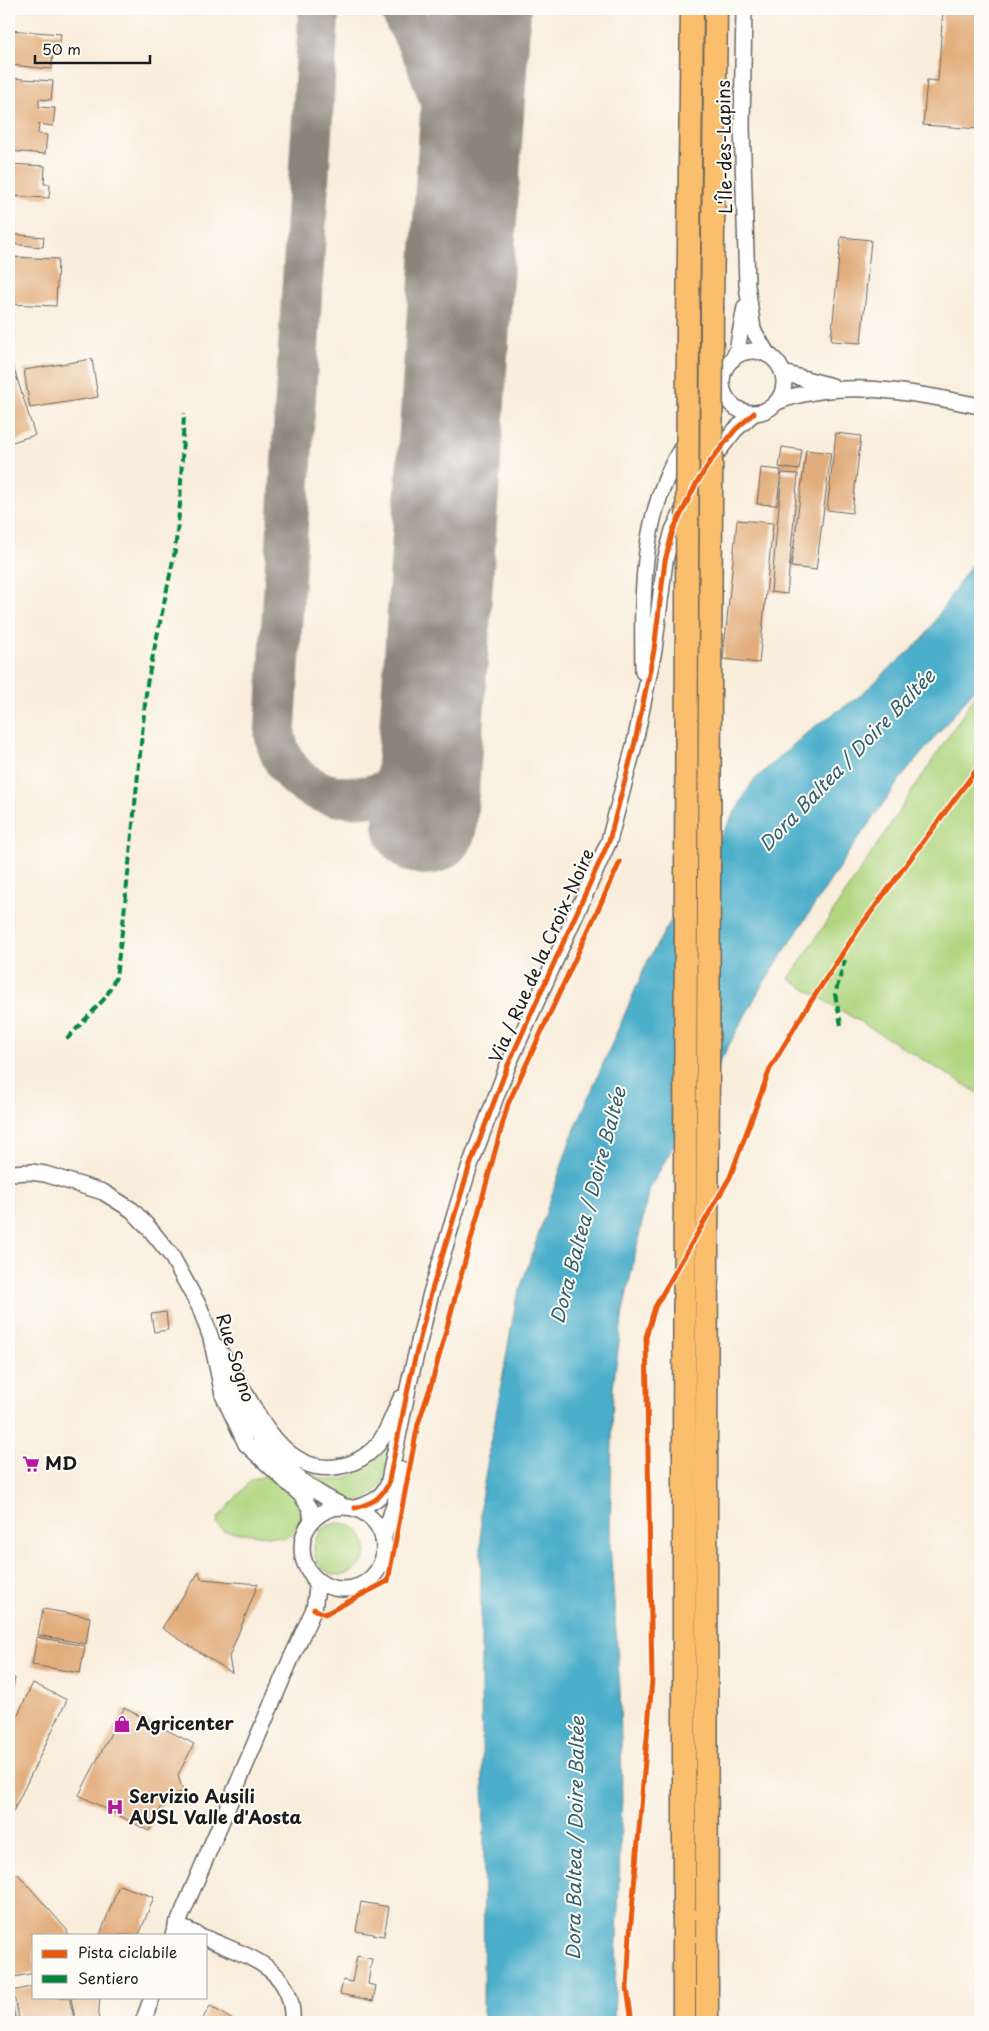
<svg xmlns="http://www.w3.org/2000/svg" width="989" height="2031" font-family="'Playpen Sans',sans-serif">
<style>
.green{fill:#b1d680;stroke:#66794e}
.water{fill:#4baeca;stroke:#346573}
.lines{fill:none;stroke-linecap:round;stroke-linejoin:round}
.taxiway{stroke:#8a847c;stroke-width:41}
.runway{stroke:#8a847c;stroke-width:104}
.building{fill:#e2ad7b}
.minor-casing{stroke:#69655f;stroke-width:18}
.highway-casing{stroke:#69655f;stroke-width:25}
.minor{stroke:#fff;stroke-width:15}
.highway{stroke:#fabe6d;stroke-width:22}
.highway-bridge-casing{stroke:#69655f;stroke-width:25;stroke-linecap:butt}
.highway-bridge{stroke:#fabe6d;stroke-width:22}
.quiet{stroke:#00873e;stroke-width:4;stroke-dasharray:8 4;stroke-linecap:butt}
.cycleway-casing{stroke:#fdfcf7;stroke-width:8}
.cycleway{stroke:#e8590c;stroke-width:5}
.labels{text-anchor:middle;stroke-width:4;stroke-linejoin:round;paint-order:stroke}
.street-label{font-size:18px;fill:#1c1c1c;stroke:#fdfcf7}
.poi-label{font-size:18px;font-weight:bold;fill:#1c1c1c;stroke:#fdfcf7;text-anchor:start}
.water-label{font-size:19px;font-style:italic;fill:#315e6a;stroke:#fdfcf7}
</style>
<rect width="100%" height="100%" fill="#fdfcf7"/>
<filter id="ink" filterUnits="userSpaceOnUse"><feTurbulence type="fractalNoise" baseFrequency=".02" numOctaves="2"/><feDisplacementMap in="SourceGraphic" scale="10" xChannelSelector="R" yChannelSelector="G"/><feConvolveMatrix kernelMatrix="1 2 1 2 8 2 1 2 1" color-interpolation-filters="sRGB"/></filter>
<filter id="wash" filterUnits="userSpaceOnUse"><feTurbulence type="fractalNoise" baseFrequency=".0096" numOctaves="4" result="noise"/><feDisplacementMap in="SourceGraphic" scale="20" xChannelSelector="R" yChannelSelector="G"/><feGaussianBlur stdDeviation="1.12" result="paint"/><feColorMatrix in="noise" values="0 0 0 0 0 0 0 0 0 0 0 0 0 0 0 0 0 1.4 0 .05"/><feComposite in="paint" operator="in"/></filter>
<g filter="url(#wash)">
<rect width="100%" height="100%" fill="#f9eddc"/>
<g class="green">
<path d="M980,688V1094L789,979Z"/>
<path d="M389,1444C388,1453 388,1462 386,1471C384,1480 379,1488 372,1494C351,1515 322,1489 307,1472C314,1475 323,1480 330,1480C355,1482 373,1460 389,1444Z"/>
<path d="M265,1476C290,1482 319,1521 286,1538L223,1531L217,1523L218,1518L252,1479Z"/>
<circle cx="340" cy="1549" r="26"/>
</g>
<path class="water" d="M980,551V683L901,778L849,852L761,987L649,1190L623,1311L613,1388L610,1543L620,1691L622,1794L614,2022H483L484,1827L481,1699V1499L516,1301L571,1138L649,958L753,781L810,730L857,698L923,639Z"/>
<g class="lines">
<g class="taxiway">
<path d="M319,9L275,735C278,751 285,767 298,778C331,807 391,803 417,766C427,752 429,735 432,719"/>
<path d="M400,9L424,56L439,97L466,206"/>
<path d="M405,20C427,55 469,56 479,11"/>
</g>
<path class="runway" d="M425,823L479,9"/>
</g>
<g id="blocks">
<g class="building">
<path d="M943,9H980V129L923,125L927,80L938,81Z"/>
<path d="M9,30L61,34L59,49L53,48L52,69L9,65Z"/>
<path d="M9,78L53,81L51,100L39,99V107L55,108L53,126L39,124L38,134L47,135L45,154L9,151Z"/>
<path d="M9,164L45,166L44,184H50L49,198L9,196Z"/>
<path d="M9,234L44,237L43,247L9,244Z"/>
<path d="M841,237L871,240L861,343L831,341Z"/>
<path d="M9,257L58,259L56,306L9,304Z"/>
<path d="M9,353L35,435L9,443Z"/>
<path d="M92,359L98,397L30,408L24,370Z"/>
<path d="M836,433L861,436L852,513L827,510Z"/>
<path d="M782,447L802,450L799,470L779,467Z"/>
<path d="M806,450L831,453L816,570L791,567Z"/>
<path d="M761,468L781,470L777,505L757,504Z"/>
<path d="M782,473L798,474L787,594L771,592Z"/>
<path d="M737,520L773,523L759,663L723,659Z"/>
<path d="M166,1312L168,1330L154,1332L151,1314Z"/>
<path d="M199,1572L201,1579L258,1584L229,1657L232,1673L162,1628Z"/>
<path d="M43,1609L90,1617L86,1644L38,1635Z"/>
<path d="M37,1637L85,1646L80,1673L32,1665Z"/>
<path d="M9,1677L15,1678L10,1704H9Z"/>
<path d="M33,1683L67,1700L9,1820V1733Z"/>
<path d="M124,1708L194,1744L178,1775L183,1792L167,1796L149,1831L79,1795Z"/>
<path d="M18,1874L67,1930L68,1935H34V1973L9,1978V1876Z"/>
<path d="M119,1885L154,1897L139,1935H100Z"/>
<path d="M361,1902L389,1907L384,1936L356,1931Z"/>
<path d="M357,1956L372,1959L368,1984L376,1986L373,2001L340,1994L343,1980L352,1982Z"/>
<path d="M34,1986V1997H69L75,2022H20L13,1991Z"/>
<path d="M9,1994H10L16,2022H9Z"/>
<path d="M77,1997H100L98,2022H76L71,1998Z"/>
<path d="M210,2006L236,2022H201Z"/>
</g>
</g>
</g>
<g filter="url(#ink)">
<use href="#blocks" fill-opacity="0" stroke="#69655f" stroke-width="1"/>
<g class="lines">
<g class="minor-casing">
<g id="minor">
<path d="M744,9L742,126L747,285L753,330L768,355"/>
<circle cx="753" cy="382" r="31"/>
<path d="M733,359L737,350L745,307"/>
<path d="M783,373L832,386"/>
<path d="M777,402C841,377 915,393 980,406"/>
<path d="M643,672C642,589 640,511 687,439"/>
<path d="M9,1173L31,1172L45,1174L103,1192L132,1210L149,1228L171,1255L200,1308L211,1338L223,1395L246,1444L302,1496L310,1508L312,1520"/>
<path d="M216,1346C221,1354 228,1362 233,1371C256,1410 284,1479 341,1466C357,1463 372,1453 381,1440C389,1428 394,1412 401,1398"/>
<path d="M230,1381C250,1435 290,1482 343,1506"/>
<circle cx="343" cy="1548" r="41"/>
<path d="M355,1508C372,1503 379,1500 388,1485L410,1379L431,1293L469,1168L508,1065L609,841L635,742L654,650L665,561L673,530L695,486L710,462L735,430L754,413"/>
<path d="M383,1539L396,1499L401,1470"/>
<path d="M176,1925L198,1935"/>
<path d="M173,1935L290,1661L314,1609L317,1588L313,1577"/>
<path d="M206,1938C247,1957 295,1967 292,2022"/>
<path d="M143,2022L152,1997"/>
</g>
</g>
<g class="highway-casing">
<g id="highway">
<path d="M712,307L716,9"/>
<path d="M688,324L692,9"/>
<path d="M706,1451L707,2022"/>
<path d="M684,1454V2022"/>
</g>
</g>
<use href="#minor" class="minor"/>
<use href="#highway" class="highway"/>
<g class="highway-bridge-casing">
<g id="highway-bridge">
<path d="M706,1451L712,307"/>
<path d="M684,1454L688,324"/>
</g>
</g>
<use href="#highway-bridge" class="highway-bridge"/>
<g class="quiet">
<path d="M841,1025L835,994L845,960"/>
<path d="M67,1039L106,997L116,977L123,924L147,684L175,551L180,504L184,413"/>
</g>
<g class="cycleway-casing">
<g id="cycleway">
<path d="M355,1508C372,1503 379,1500 388,1485L410,1379L431,1293L469,1168L508,1065L609,841L635,742L654,650L665,561L673,530L695,486L710,462L735,430L754,413"/>
<path d="M314,1609L325,1614L388,1581L418,1424L432,1382L508,1104L620,862"/>
<path d="M632,2022L627,1988L630,1933L652,1680L646,1337L655,1307L730,1177L770,1069L802,1015L860,927L980,765"/>
</g>
</g>
<use href="#cycleway" class="cycleway"/>
</g>
</g>
<defs>
<g id="supermarket-bare" transform="scale(1.35)"><path d="M-6-5.5h2.5l.6 2H6L4.5 2H-2.5L-4.4-4H-6ZM-1.5 3.2a1.3 1.3 0 1 0 .1 0ZM3 3.2a1.3 1.3 0 1 0 .1 0Z" fill="#b5179e" stroke="#fdfcf7" stroke-width="2.5" paint-order="stroke"/></g>
<g id="shop-bare" transform="scale(1.35)"><path d="M-5-2.5h2.3a2.7 3.5 0 0 1 5.4 0H5L5.5 6h-11ZM-1.5-2.5h3a1.5 2.3 0 0 0-3 0Z" fill="#b5179e" stroke="#fdfcf7" stroke-width="2.5" paint-order="stroke"/></g>
<g id="hospital-bare" transform="scale(1.35)"><path d="M-5-5h3v3.5h4V-5h3V5h-3V1.5h-4V5h-3Z" fill="#b5179e" stroke="#fdfcf7" stroke-width="2.5" paint-order="stroke"/></g>
</defs>
<g fill-rule="evenodd">
<use href="#supermarket-bare" x="31" y="1464"/>
<use href="#shop-bare" x="122" y="1724"/>
<use href="#hospital-bare" x="115" y="1807"/>
</g>
<g class="labels">
<g class="street-label">
<text transform="translate(725 147) rotate(-91)" y="6">L'Île-des-Lapins</text>
<text transform="translate(542 956) rotate(-66)" y="6">Via / Rue de la Croix-Noire</text>
<text transform="translate(235 1358) rotate(73)" y="6">Rue Sogno</text>
</g>
<g class="poi-label">
<text x="45" y="1470">MD</text>
<text x="136" y="1730">Agricenter</text>
<text x="129" y="1803">Servizio Ausili<tspan x="129" dy="21">AUSL Valle d'Aosta</tspan></text>
</g>
<g class="water-label">
<text transform="translate(847 760) rotate(-46)" y="7">Dora Baltea / Doire Baltée</text>
<text transform="translate(588 1205) rotate(-75)" y="7">Dora Baltea / Doire Baltée</text>
<text transform="translate(575 1838) rotate(-89)" y="7">Dora Baltea / Doire Baltée</text>
</g>
</g>
<rect width="989" height="2031" fill="none" stroke="#fdfcf7" stroke-width="30"/>
<rect x="32" y="1934" width="175" height="65" fill="#fdfcf7" stroke="#a3a29f"/>
<rect x="42" y="1950" width="25" height="8" fill="#e8590c" stroke="#a3a29f"/>
<text x="78" y="1958" font-size="15" fill="#1c1c1c">Pista ciclabile</text>
<rect x="42" y="1975" width="25" height="8" fill="#00873e" stroke="#a3a29f"/>
<text x="78" y="1984" font-size="15" fill="#1c1c1c">Sentiero</text>
<path d="M35 55v8h115v-8" fill="none" stroke="#1c1c1c" stroke-width="2.5"/>
<text x="42" y="55" font-size="15" fill="#1c1c1c" stroke="#fdfcf7" stroke-width="4" paint-order="stroke">50 m</text>
</svg>
